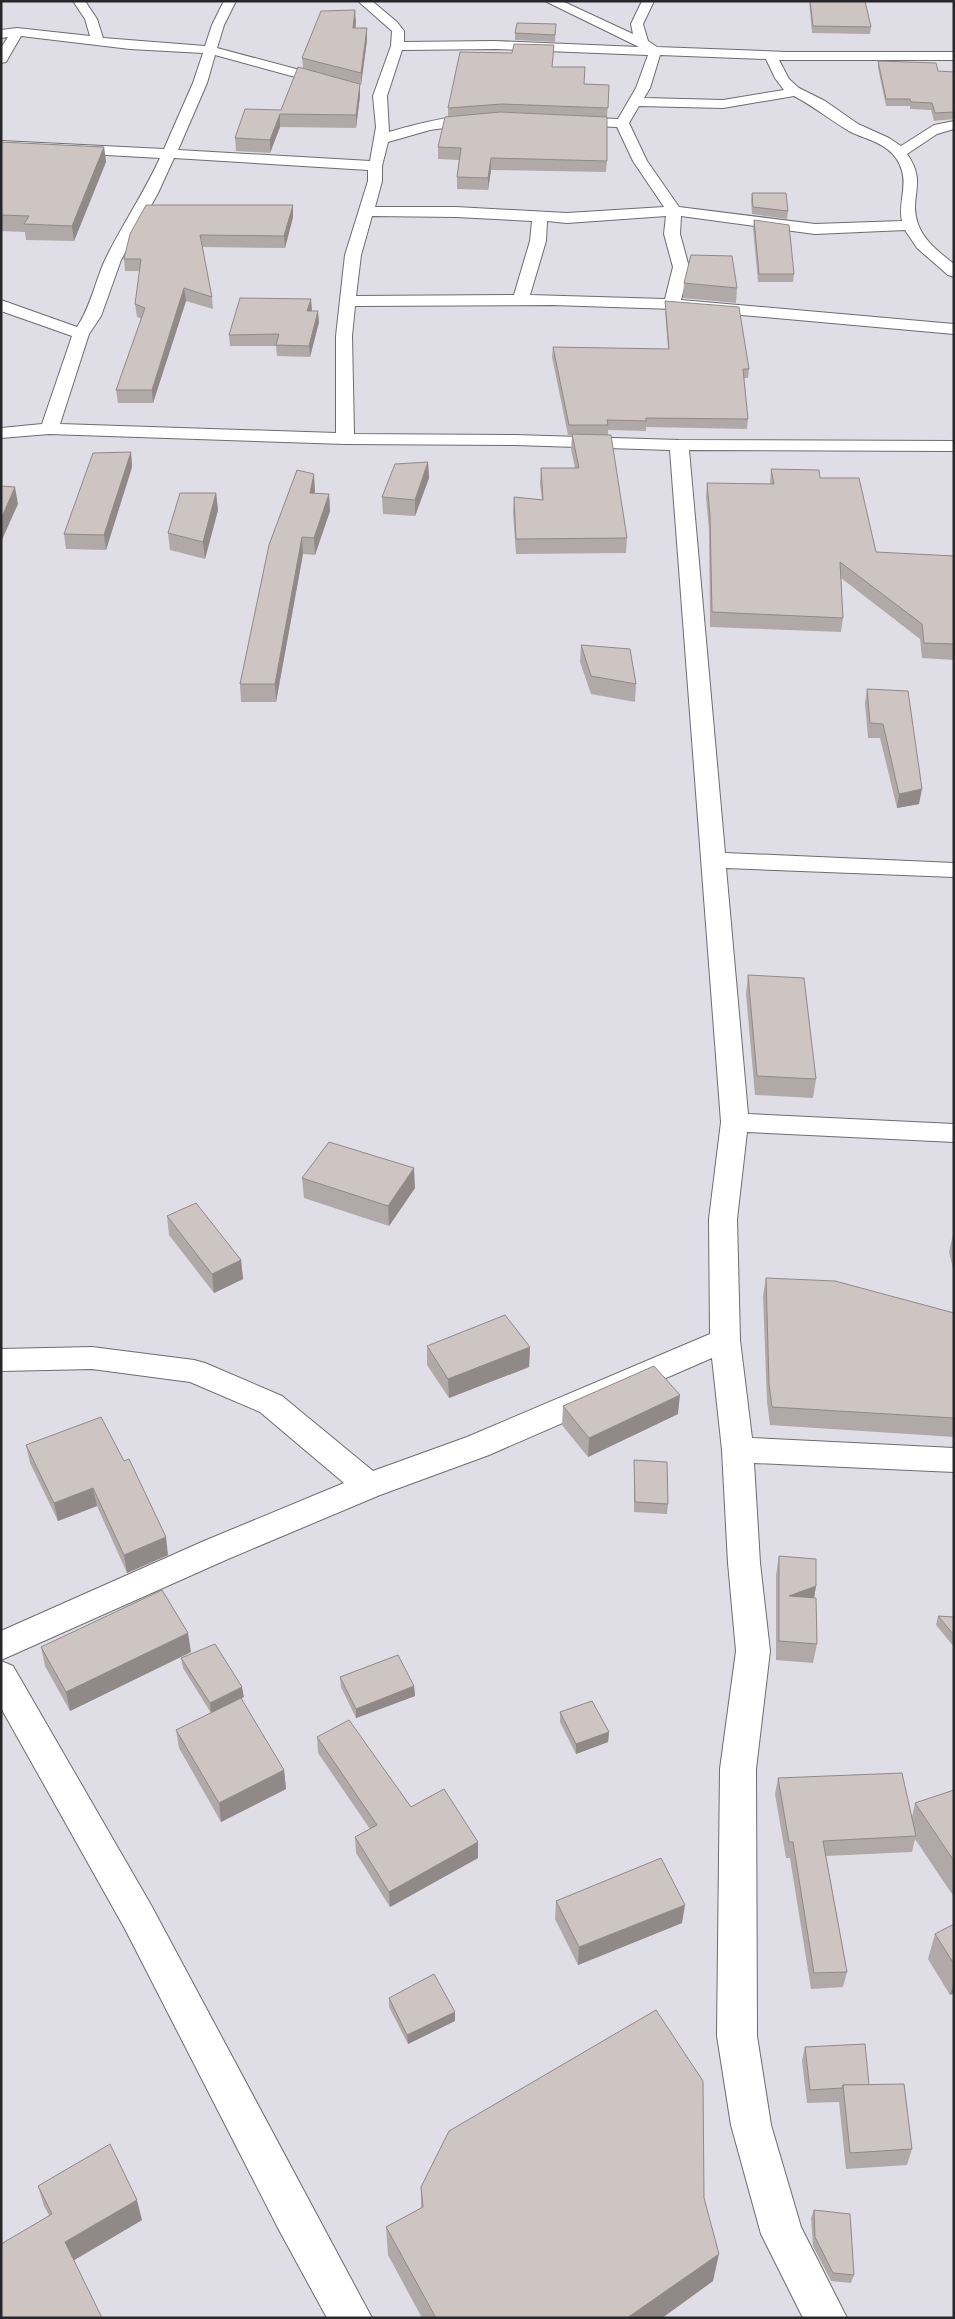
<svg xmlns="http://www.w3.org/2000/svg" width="955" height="2319" font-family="'Work Sans',sans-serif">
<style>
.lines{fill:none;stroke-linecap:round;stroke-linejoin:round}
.street-casing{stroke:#6d6c73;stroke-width:2}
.street{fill:#fff;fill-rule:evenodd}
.wall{fill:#b1a9a7}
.shaded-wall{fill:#908988}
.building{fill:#cec4c2;stroke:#908988}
</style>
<rect width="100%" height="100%" fill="#dfdee7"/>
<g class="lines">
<g class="street-casing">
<g id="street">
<path d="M73,1H85L97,19L103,38L205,46L212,25L224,1H236L224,25L217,48L337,80L339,83L332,87L215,55L207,83L178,150L370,161L376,127L373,96L391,46L392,31L358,1H372L397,22L404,31V42L495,41L639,47L545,1H562L633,34L631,24L642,1H654L643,24L648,41L657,47L787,52H954V60H779L789,79L799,88L825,101L858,124L889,138L901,146L934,125L954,121V129L937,134L907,154C928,183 908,197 918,224C924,241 940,253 954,264V277L948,275L917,248L905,230L815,234L681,216L680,234L689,267L681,300L954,324V334L674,309L552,305L355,306L352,336L354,434L515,435L679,440L954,441V451L689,450L725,853L954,863V877L726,868L748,1114L954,1124V1142L747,1132L737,1219L740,1340L752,1438L954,1448V1472L754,1463L760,1563L770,1651L756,1769L757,2036L771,2125L801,2227L847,2318H803L761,2234L731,2125L717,2036L720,1769L736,1651L728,1563L722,1450L712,1358L489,1455L380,1495L228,1559L1,1660V1631L204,1541L344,1483L260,1412L190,1382L92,1369L1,1371V1349L92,1347L194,1360L205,1363L282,1396L373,1471L467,1437L710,1334L709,1219L721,1122L670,450L515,445L345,444L49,434L1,438V428L42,424L72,336L1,311V300L77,327C91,306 95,282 105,260C122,225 144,193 160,158L1,149V141L164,149L193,83L203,53L130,49L21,36L6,62L1,63V48L8,37L1,38V30L17,28L90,36L85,19ZM495,49L648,55L636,88L618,119L569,117L562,121L569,125L617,127L633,161L664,207L567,213L456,207H375L382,181V166L388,142L430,130L481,123L488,119C478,107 405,127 389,132L387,96L402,50ZM660,55L766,59L775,78L784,90L723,100L644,98L650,88ZM794,96C815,107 830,120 849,131C862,138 876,140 887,149C895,155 900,163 902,171C907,188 898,204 902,221L815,224L679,207L647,161L629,123L639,106L723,108ZM174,158L368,170V181L345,255L336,336V433L60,424L89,334L101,316L121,260L158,193ZM372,216L456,217L532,221L530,241L514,295L356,296L361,255ZM666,216L664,234L673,267L665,299L530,295L546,241L547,221L567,223Z"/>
<path d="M1,1661L13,1666L151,1905L372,2318H327L279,2230L125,1929L1,1708Z"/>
</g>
</g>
<use href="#street" class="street"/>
</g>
<g class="wall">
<path d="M809,1H865L871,27L870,34L812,33Z"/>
<path d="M356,22L355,28H367V40L361,85H360V96L356,128L280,127L270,153L236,151L235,138L281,110L303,68L302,58Z"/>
<path d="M556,24L555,42L515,40V33Z"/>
<path d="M554,45L552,67L584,84L609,85L607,117L500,112L607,161L606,172L491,170L488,190L457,189V177L459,160L438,159V147L498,113L448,116V108L512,53Z"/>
<path d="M878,61L938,71L954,72V119L934,121L931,110L910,109V106H886L878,68Z"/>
<path d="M1,142L104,147L106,162L74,241L26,240L25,232L1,231Z"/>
<path d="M752,193L788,211L787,219L752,214L751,200Z"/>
<path d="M293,205V217L285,248L202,247L212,297L213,309L186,301L153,403H118L116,390L142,319L137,317L135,304L140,271H125L124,259Z"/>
<path d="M754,220L794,274L793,282H758L753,228Z"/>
<path d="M684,283L737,288L736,303L683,298Z"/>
<path d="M665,301L749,369L748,378H744L748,419L747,429L646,427V431L608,430V434L627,538L626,553L516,554L513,513L514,497L542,500L540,484L541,468H575L571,449L572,435H568L552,357L553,347L668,349L665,311Z"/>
<path d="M312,310L311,311L319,322L310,357L277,356L276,346H230L229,335Z"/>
<path d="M131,452L132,467L106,550L66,549L64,534Z"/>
<path d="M428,462L429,478L415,516L383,514L382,497Z"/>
<path d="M771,469L820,478L876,552L954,556V660L922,658L920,639L841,578L843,618L841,632L710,627L709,530L706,497L707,483L770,484Z"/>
<path d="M314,474V494H329L330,511L315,555L303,554L276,702H241L240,684Z"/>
<path d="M216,493L218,510L205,559L170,550L168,533Z"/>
<path d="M581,645L636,684L635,702L591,694L580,662Z"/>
<path d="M867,689L919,804L897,808L880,738H868L865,703Z"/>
<path d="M748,975L816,1079L813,1098L755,1095L746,994Z"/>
<path d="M302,1178L415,1188L389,1226L304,1198Z"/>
<path d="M167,1216L241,1260L243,1279L214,1293L169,1235Z"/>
<path d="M953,1234H954V1273L949,1252Z"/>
<path d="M766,1278L954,1313V1437L770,1425L767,1402L763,1296Z"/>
<path d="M427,1346L530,1347L529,1367L449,1398L427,1365Z"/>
<path d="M563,1406L678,1414L588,1457L562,1425Z"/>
<path d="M26,1445L124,1461L168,1555L127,1573L97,1506L58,1521L30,1463Z"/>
<path d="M634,1460L668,1504L667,1514L634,1512Z"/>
<path d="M779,1556L816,1586L814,1597L817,1644L813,1663L776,1660V1575Z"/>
<path d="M938,1616L954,1617V1647L936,1625Z"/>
<path d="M41,1647L191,1652L70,1711L45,1666Z"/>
<path d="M181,1658L244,1697L238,1699L284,1770L286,1789L221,1822L179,1748L176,1730L211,1713L183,1668Z"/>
<path d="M340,1677L414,1686L415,1696L356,1718L341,1687Z"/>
<path d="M560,1712L609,1732L608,1742L576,1754L560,1722Z"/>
<path d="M317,1737L411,1807L478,1842V1858L390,1907L356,1853L355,1837L370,1829L318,1753Z"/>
<path d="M778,1778L912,1817L915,1803L954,1790V1897L915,1839L912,1852L826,1856L847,1972L843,1987L811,1989L790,1858H786L775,1794Z"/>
<path d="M556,1901L682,1923L578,1965L555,1919Z"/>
<path d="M954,1924V1993L950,1995L928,1959L935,1934Z"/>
<path d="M389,1998L455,2012V2021L408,2044L389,2007Z"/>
<path d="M805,2047L869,2085L912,2149L907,2165L846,2169L839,2102L807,2103L802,2061Z"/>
<path d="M38,2186L142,2220L74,2260L44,2206Z"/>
<path d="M421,2187L713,2281L662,2318H422L388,2255L386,2227L421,2208Z"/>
<path d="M814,2210L854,2275L851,2283L831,2281L813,2246L811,2218Z"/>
</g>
<g class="shaded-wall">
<path d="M355,10L356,22L354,40L353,28Z"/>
<path d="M367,28V40L361,85V73Z"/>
<path d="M360,84V96L356,128V115Z"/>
<path d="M280,114V127L270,153V140Z"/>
<path d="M104,147L106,162L74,241L72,226Z"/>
<path d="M491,158V170L488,190V178Z"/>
<path d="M293,205V217L285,248L284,236Z"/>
<path d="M184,288L186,301L153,403L152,390Z"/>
<path d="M311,299L312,310L308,323L307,311Z"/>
<path d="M318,311L319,322L310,357L309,346Z"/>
<path d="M131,452L132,467L106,550L104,535Z"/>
<path d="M428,462L429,478L415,516V500Z"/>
<path d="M314,474L315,491L311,510L310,493Z"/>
<path d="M15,487L18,504L1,542V519Z"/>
<path d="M216,493L218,510L205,559L203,542Z"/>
<path d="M329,494L330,511L315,555L314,538Z"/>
<path d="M302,537L303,554L276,702L275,684Z"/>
<path d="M922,789L919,804L897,808L899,794Z"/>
<path d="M414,1168L415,1188L389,1226L388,1206Z"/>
<path d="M241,1260L243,1279L214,1293L212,1274Z"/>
<path d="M530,1347L529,1367L449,1398L448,1379Z"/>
<path d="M680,1395L678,1414L588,1457L589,1438Z"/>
<path d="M93,1488L97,1506L58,1521L54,1503Z"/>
<path d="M166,1537L168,1555L127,1573L124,1555Z"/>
<path d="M816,1586L813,1605L789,1596Z"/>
<path d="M188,1633L191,1652L70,1711L66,1692Z"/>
<path d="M414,1686L415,1696L356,1718V1709Z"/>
<path d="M242,1687L244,1697L211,1713L210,1703Z"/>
<path d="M609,1732L608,1742L576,1754V1744Z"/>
<path d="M284,1770L286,1789L221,1822L219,1803Z"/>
<path d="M478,1842V1858L390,1907L389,1892Z"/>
<path d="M685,1905L682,1923L578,1965L579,1947Z"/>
<path d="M954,1982V1993L950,1995Z"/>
<path d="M455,2012V2021L408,2044L407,2035Z"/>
<path d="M137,2200L142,2220L71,2262L65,2242Z"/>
<path d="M719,2254L713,2281L662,2318H627Z"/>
</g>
<g class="building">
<path d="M810,1H865L871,27L813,26Z"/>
<path d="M355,10L353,28H367L361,73L302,58L321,11Z"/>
<path d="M517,23L556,24L555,35L515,33Z"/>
<path d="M514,44L554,45L552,67H585L584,84L609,85L608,108L502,104L448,108L460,52L512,53Z"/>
<path d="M878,61L936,63L938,71L954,72V112L935,113L932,103L911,102L910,99H886Z"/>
<path d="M298,67L360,84L356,115L280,114L270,140L235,138L245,109L281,110Z"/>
<path d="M500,112L607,117V161L491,158L488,178L457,177L461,148L438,147L445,117Z"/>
<path d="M1,142L104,147L72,226L24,224L29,216L1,215Z"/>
<path d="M752,193H786L788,211L753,207Z"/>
<path d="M146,205H293L284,236L200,235L212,297L184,288L152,390H116L145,308L135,304L141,259H124L130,234Z"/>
<path d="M754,220L789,225L794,274H759Z"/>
<path d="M691,255L732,256L737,288L684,283Z"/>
<path d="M240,298L311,299L307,311H318L309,346L276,345L279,334L229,335Z"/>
<path d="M665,301L739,307L749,369H743L748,419L646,418V421L607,420L608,425H569L553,347L669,349Z"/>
<path d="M572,434L611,435L627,538L516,539L514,497L543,500L541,468H579Z"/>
<path d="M131,452L104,535L64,534L93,453Z"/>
<path d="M428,462L415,500L382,497L395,464Z"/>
<path d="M771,469L819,470L820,478H859L876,552L954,556V644L924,643L922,624L840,562L843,618L712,612L710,516L707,483L774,484Z"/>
<path d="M297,470L314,474L310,493L329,494L314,538L302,537L275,684H240L269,545Z"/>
<path d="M1,486L15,487L1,519Z"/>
<path d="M180,493H216L203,542L168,533Z"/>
<path d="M581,645L630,649L636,684L591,676Z"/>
<path d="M867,689L908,691L922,789L899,794L883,724L870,723Z"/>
<path d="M748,975L804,978L816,1079L757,1076Z"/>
<path d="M329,1142L414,1168L388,1206L302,1178Z"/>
<path d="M196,1203L241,1260L212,1274L167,1216Z"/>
<path d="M766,1278L835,1281L954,1313V1418L772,1407L769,1384Z"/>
<path d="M505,1315L530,1347L448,1379L427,1346Z"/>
<path d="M654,1366L680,1395L589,1438L563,1406Z"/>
<path d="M101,1417L124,1461L129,1459L166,1537L124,1555L93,1488L54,1503L26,1445Z"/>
<path d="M634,1460L667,1462L668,1504L635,1502Z"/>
<path d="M779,1556L816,1559V1586L789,1596L816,1598L817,1644L779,1641Z"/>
<path d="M162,1590L188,1633L66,1692L41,1647Z"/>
<path d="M938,1616L954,1617V1635Z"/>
<path d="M215,1644L242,1687L210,1703L181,1658Z"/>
<path d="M398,1655L414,1686L356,1709L340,1677Z"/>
<path d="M241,1698L284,1770L219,1803L176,1730Z"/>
<path d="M592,1701L609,1732L576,1744L560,1712Z"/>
<path d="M349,1720L411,1807L444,1789L478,1842L389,1892L355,1837L377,1825L317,1737Z"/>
<path d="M902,1773L916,1836L823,1841L847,1972L814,1973L793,1842H789L778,1778Z"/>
<path d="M954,1790V1861L915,1803Z"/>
<path d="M661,1858L685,1905L579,1947L556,1901Z"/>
<path d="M954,1924V1964L935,1934Z"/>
<path d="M434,1974L455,2012L407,2035L389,1998Z"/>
<path d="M656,2010L703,2081L704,2198L719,2254L627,2318H436L386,2227L423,2207L421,2187L449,2131Z"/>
<path d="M865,2044L869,2085H843L842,2088L810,2090L805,2047Z"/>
<path d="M904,2084L912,2149L850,2153L843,2085Z"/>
<path d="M110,2144L137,2200L65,2242L102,2318H1V2244L52,2214L38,2186Z"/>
<path d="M814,2210L850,2214L854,2275L833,2273L815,2237Z"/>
</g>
<rect width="955" height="2319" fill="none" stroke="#27272a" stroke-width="5"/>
</svg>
